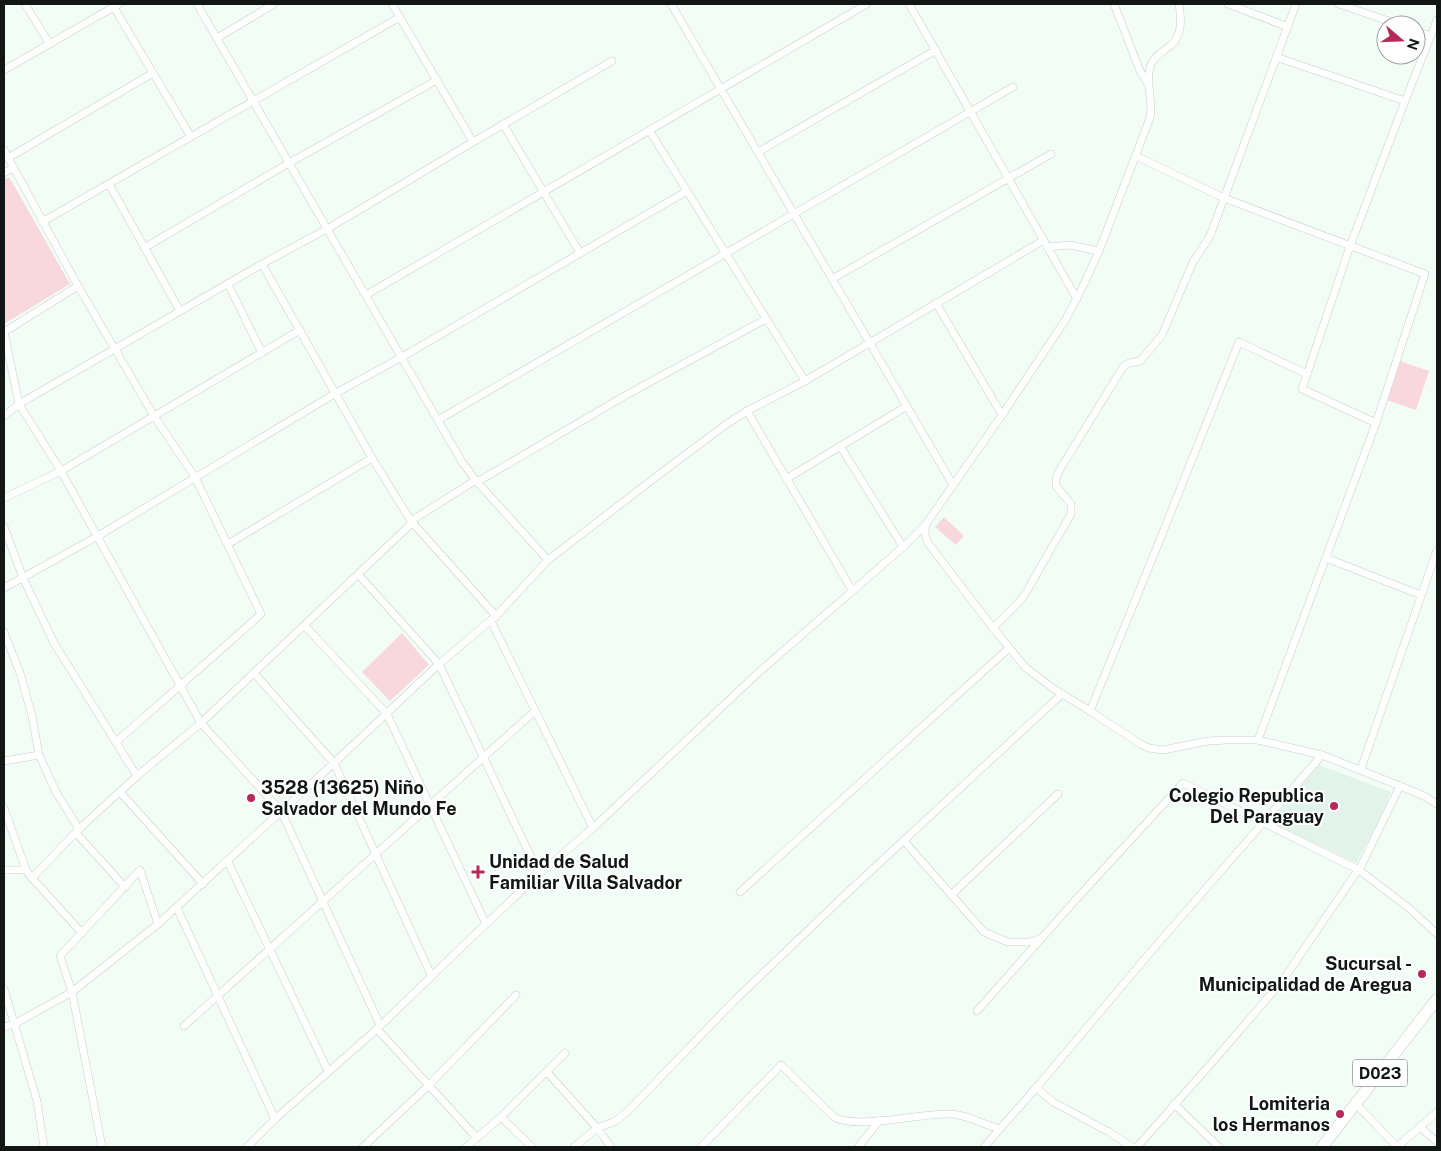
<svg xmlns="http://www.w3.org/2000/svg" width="1441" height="1151" font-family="'Public Sans',sans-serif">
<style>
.built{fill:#e1f3ea}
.green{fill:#f9d8dd}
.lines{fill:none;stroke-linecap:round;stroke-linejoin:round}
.street-casing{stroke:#c6d0cb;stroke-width:8}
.primary-casing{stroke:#c6d0cb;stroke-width:12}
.street{stroke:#fff;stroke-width:7}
.primary{stroke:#fff;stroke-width:11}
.poi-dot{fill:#b82955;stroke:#fff;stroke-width:2}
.labels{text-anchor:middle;stroke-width:4;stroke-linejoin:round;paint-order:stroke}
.shield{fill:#fff;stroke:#595c5a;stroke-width:1}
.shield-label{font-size:16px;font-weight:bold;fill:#121614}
.poi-label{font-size:18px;font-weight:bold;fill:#121614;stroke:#fff;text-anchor:end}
</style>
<rect width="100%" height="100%" fill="#f3fdf8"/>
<path class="built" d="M1319,765L1391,792L1379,820L1356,863L1270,822Z"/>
<g class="green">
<path d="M7,178H9L11,180L70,284L4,324V180Z"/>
<path d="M1400,361L1429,371L1416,410L1387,400Z"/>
<path d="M944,517L964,536L956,545L935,527Z"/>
<path d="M402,633L429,665L390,701L362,672Z"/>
</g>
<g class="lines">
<g class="street-casing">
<g id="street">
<path d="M25,4L49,43"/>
<path d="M112,4L191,137"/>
<path d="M197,4L462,462L477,482L548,560"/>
<path d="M392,4L473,142"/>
<path d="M671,4L953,485"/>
<path d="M909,4L1077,299"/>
<path d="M1114,4L1140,71L1148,84"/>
<path d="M1228,4L1288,27"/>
<path d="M1339,4L1400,25"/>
<path d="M1416,31L1430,36"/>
<path d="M217,38L274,4"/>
<path d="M1276,57L1405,101"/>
<path d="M4,70L119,4"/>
<path d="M503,124L580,253"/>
<path d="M649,130L805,381"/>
<path d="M4,150L78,286L154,416L195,477L261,614L232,640L117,741"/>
<path d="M758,152L936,50"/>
<path d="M1136,156L1224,198L1425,274L1376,423L1258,740"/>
<path d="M8,158L153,73"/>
<path d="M4,173L13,168"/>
<path d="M109,184L180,311"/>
<path d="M42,222L400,17"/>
<path d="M1047,247L1070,245L1099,251"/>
<path d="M144,248L289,163L437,80"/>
<path d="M262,264L372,458L411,521L496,616"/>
<path d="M832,279L1051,154"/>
<path d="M228,284L262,353"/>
<path d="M366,295L867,4"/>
<path d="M936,303L1002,415"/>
<path d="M4,332L19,404L61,471L201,723L281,811L380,1025"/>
<path d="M4,332L78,286"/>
<path d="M747,411L852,590"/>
<path d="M4,416L19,404L262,264L327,229L473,142L612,61"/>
<path d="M438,420L1013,87"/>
<path d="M1376,423L1302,389L1350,246L1405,101L1437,20"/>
<path d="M840,446L903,547"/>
<path d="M786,479L907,406"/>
<path d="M477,482L628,394L766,319"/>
<path d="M4,498L61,471L300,330"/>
<path d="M411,521L476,480"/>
<path d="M926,524C924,532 925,536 928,543L993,628L1026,668L1054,689L1090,711L1142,745L1149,748L1163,750L1208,741L1226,740H1258L1322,755L1400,786L1424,796L1437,804"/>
<path d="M4,527L23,578L54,643L137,776"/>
<path d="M228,544L372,458"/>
<path d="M1326,558L1421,595"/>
<path d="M358,574L439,664L539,874"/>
<path d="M4,588L98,536L336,393L402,357L687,191"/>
<path d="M491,621L593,828"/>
<path d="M305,626L387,714L486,924"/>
<path d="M993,628L1018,603L1024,596L1071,514V504L1056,486V479L1059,471L1123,367L1129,363L1140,361L1142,359L1162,335L1193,262L1210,236L1296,4"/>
<path d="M4,632L20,673L32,716L39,755L56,792L79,829"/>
<path d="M254,673L334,763L431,975"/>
<path d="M1090,711L1157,547L1239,342L1307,374"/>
<path d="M4,761L39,755"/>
<path d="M1361,769L1437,550"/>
<path d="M120,792L203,884"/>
<path d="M4,808L26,870L32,878L82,933"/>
<path d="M76,833L125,887"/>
<path d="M904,841L984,932L1008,942H1028L1036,941L1039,939"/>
<path d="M228,862L328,1071"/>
<path d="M4,870H26"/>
<path d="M1359,870L1400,786"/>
<path d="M32,878L79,829L137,776L201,723L412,523"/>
<path d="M740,892L1009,648"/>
<path d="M951,895L1058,794"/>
<path d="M177,908L275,1119"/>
<path d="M4,989L37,1101L44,1147"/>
<path d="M977,1011L1080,895L1183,783L1359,870L1410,909L1437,934"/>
<path d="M184,1026L535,711"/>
<path d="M4,1027L14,1024L72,992L158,924L334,763L439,664L496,616L548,560L661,473L728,423L747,411L805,381L1044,240"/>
<path d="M377,1029L477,1138"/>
<path d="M547,1072L597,1128L611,1147"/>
<path d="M1036,1088L1053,1102L1109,1132L1132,1147"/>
<path d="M1174,1104L1219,1147"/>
<path d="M1356,1104L1397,1147L1437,1112"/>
<path d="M501,1117L532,1147"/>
<path d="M1420,1127L1437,1142"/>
<path d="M102,1147L72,992L60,956L140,870L158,924"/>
<path d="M247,1147L275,1119L377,1029L469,940L539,874L593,828L759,672L903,547L926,524L1000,418L1066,319L1083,286L1099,251L1150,118C1154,101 1145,84 1150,67C1154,55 1162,53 1171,45C1183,35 1181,17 1179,4"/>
<path d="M363,1147L429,1085L516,995"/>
<path d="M466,1147L501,1117L565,1053"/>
<path d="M574,1147L597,1128L616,1121L628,1111L733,1002L847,893L1062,694"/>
<path d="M701,1147L781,1065L834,1117C856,1130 921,1113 949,1114C967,1114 983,1125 1000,1129"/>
<path d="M858,1147L880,1120"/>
<path d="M984,1147L1036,1088L1148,955L1322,755"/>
<path d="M1137,1147L1216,1058L1283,980L1358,870"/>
</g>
</g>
<g class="primary-casing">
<path id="primary" d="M1322,1147L1437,999"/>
</g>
<use href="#street" class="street"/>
<use href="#primary" class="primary"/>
</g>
<g class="poi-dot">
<circle cx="251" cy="798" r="5"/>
<circle cx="1334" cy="806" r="5"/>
<path d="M475.5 864.5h5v5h5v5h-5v5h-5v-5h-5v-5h5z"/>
<circle cx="1422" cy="974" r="5"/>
<circle cx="1340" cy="1114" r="5"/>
</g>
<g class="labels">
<rect class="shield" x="1352.5" y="1059.5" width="55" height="27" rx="4"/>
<g class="shield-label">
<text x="1380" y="1079">D023</text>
</g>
<g class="poi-label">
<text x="261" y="794" text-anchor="start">3528 (13625) Niño<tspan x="261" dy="21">Salvador del Mundo Fe</tspan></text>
<text x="1324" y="802">Colegio Republica<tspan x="1324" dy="21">Del Paraguay</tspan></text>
<text x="489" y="868" text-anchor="start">Unidad de Salud<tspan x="489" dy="21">Familiar Villa Salvador</tspan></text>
<text x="1412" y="970">Sucursal -<tspan x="1412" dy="21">Municipalidad de Aregua</tspan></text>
<text x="1330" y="1110">Lomiteria<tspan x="1330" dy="21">los Hermanos</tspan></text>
</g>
</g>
<rect width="1441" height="1151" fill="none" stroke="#121614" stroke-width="10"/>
<g transform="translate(1401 40) rotate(109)"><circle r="24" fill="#ffffff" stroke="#a0a2a1"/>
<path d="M0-4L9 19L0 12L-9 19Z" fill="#b82955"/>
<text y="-8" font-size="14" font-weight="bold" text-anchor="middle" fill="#121614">N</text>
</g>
</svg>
